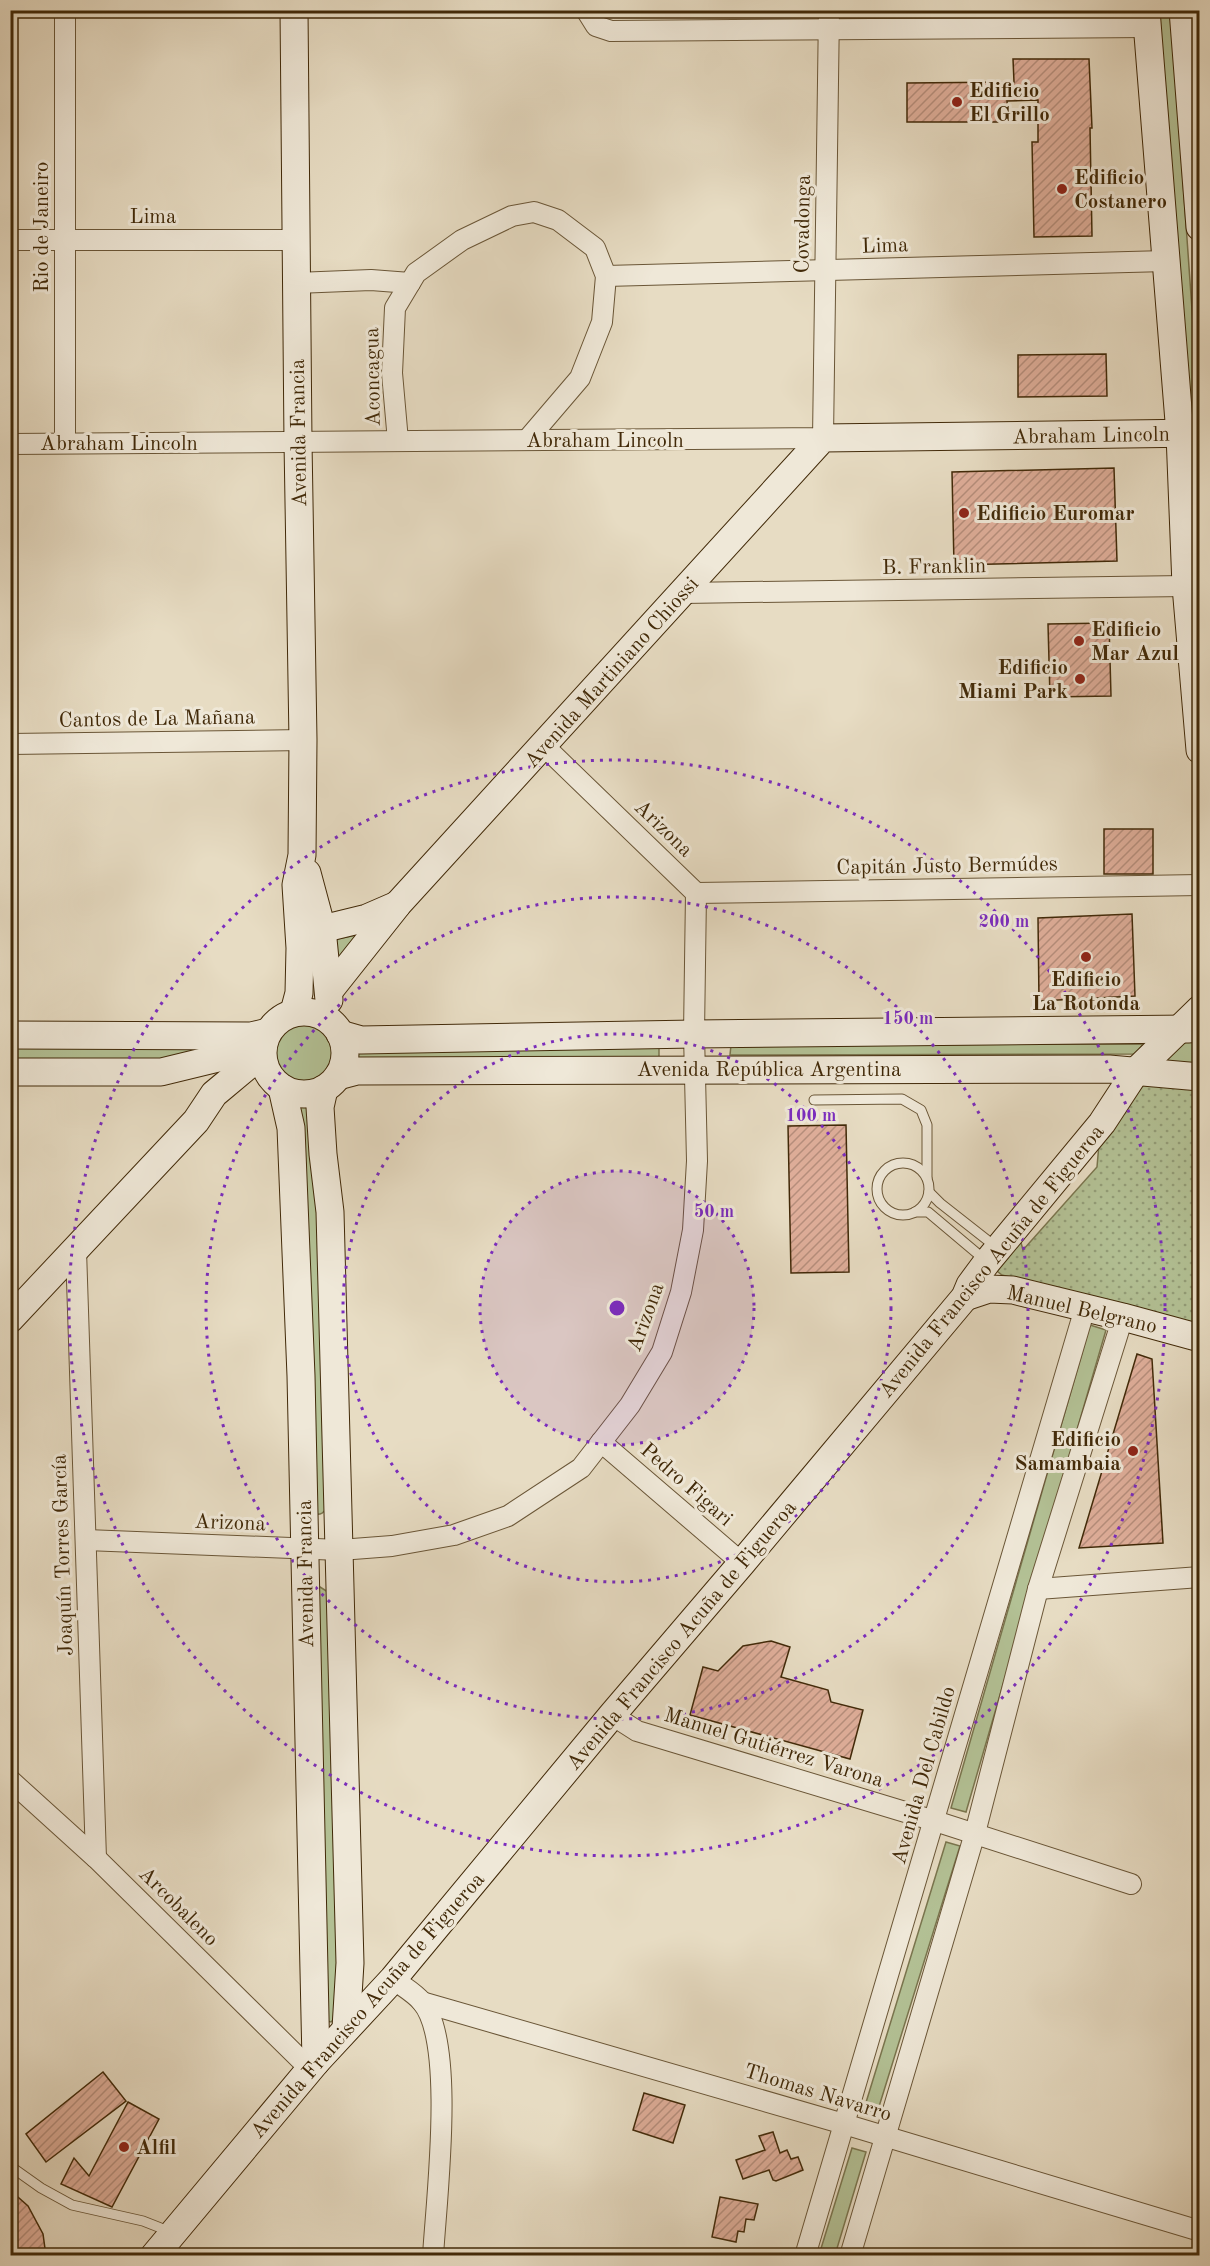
<svg xmlns="http://www.w3.org/2000/svg" width="1210" height="2266" font-family="'Old Standard TT',serif">
<style>
.grass{fill:#b3c195;stroke:#7a754e;stroke-width:1.5}
.park{fill:url(#park-dots);stroke:#7a754e;stroke-width:1.5}
.building{fill:url(#building-hatch);stroke:#412908;stroke-width:1.5}
.lines{fill:none;stroke-linecap:round;stroke-linejoin:round}
.lane-casing{stroke:#6a5637;stroke-width:11}
.street-casing{stroke:#6a5637;stroke-width:22}
.secondary-casing{stroke:#412908;stroke-width:29}
.lane{stroke:#efe8d8;stroke-width:9}
.street{stroke:#efe8d8;stroke-width:20}
.secondary{stroke:#efe8d8;stroke-width:27}
.ring{fill:none;stroke:#7b2cbf;stroke-width:3;stroke-dasharray:3 6}
.poi-dot{fill:#8f2418;stroke:#efe8d8;stroke-width:2}
.labels{text-anchor:middle;stroke-width:6;stroke-linejoin:round;paint-order:stroke}
.poi-label{font-size:21px;font-weight:bold;fill:#412908;stroke:#efe8d8;text-anchor:start}
.street-label{font-size:21px;fill:#412908;stroke:#efe8d8}
.centre{fill:#7b2cbf;stroke:#efe8d8;stroke-width:3}
.ring-label{font-size:18px;text-anchor:middle;font-weight:bold;fill:#7b2cbf;stroke:#efe8d8;stroke-width:6;stroke-linejoin:round;paint-order:stroke}
</style>
<defs>
<pattern id="park-dots" width="8" height="8" patternUnits="userSpaceOnUse" patternTransform="scale(1.5)"><rect width="8" height="8" fill="#b3c195"/><path d="M2 2h.1M6 6h.1" fill="none" stroke="#939d78" stroke-width="1.8" stroke-linecap="round"/></pattern>
<pattern id="building-hatch" width="6" height="6" patternUnits="userSpaceOnUse" patternTransform="scale(1.5)"><rect width="6" height="6" fill="#dfae9a"/><path d="M-1 1l2-2M0 6l6-6M5 7l2-2" fill="none" stroke="#b68e7c"/></pattern>
</defs>
<rect width="100%" height="100%" fill="#e7dcc3"/>
<filter id="stains"><feTurbulence type="fractalNoise" baseFrequency=".00333" numOctaves="4"/><feColorMatrix values="0 0 0 0 .2 0 0 0 0 .09 0 0 0 0 .02 0 0 0 .5 -.17"/></filter>
<radialGradient id="worn" r=".72"><stop offset=".6" stop-color="#630" stop-opacity="0"/><stop offset="1" stop-color="#630" stop-opacity=".3"/></radialGradient>
<g class="grass">
<path d="M1157,11H1171L1198,395L1196,409L1190,410Z"/>
<path d="M1195,451L1200,456L1199,600L1193,452Z"/>
<path d="M357,935L333,974L331,940Z"/>
<circle cx="303" cy="1053" r="31"/>
<path d="M1177,1042H1199V1065L1160,1063Z"/>
<path d="M252,1044L158,1063L11,1062V1045Z"/>
<path d="M1143,1044L1136,1054L730,1055L731,1045Z"/>
<path d="M659,1046V1057L357,1062V1050Z"/>
<path d="M312,1102L319,1200L327,1507C324,1513 321,1515 315,1514L297,1103Z"/>
<path d="M1090,1325L1106,1330L966,1812L951,1808Z"/>
<path d="M320,1587L328,1592L340,1963L336,2017L331,2022L326,2021L317,1589Z"/>
<path d="M946,1842L960,1846L877,2113L864,2109Z"/>
<path d="M852,2148L866,2152L835,2255H819Z"/>
</g>
<path class="park" d="M1147,1080L1197,1087L1200,1115L1199,1329L1002,1275L997,1271L1020,1239L1023,1250L1097,1167L1099,1144Z"/>
<g class="building">
<path d="M1013,59H1089L1092,128H1090L1092,236L1034,237L1032,142H1038V100L1007,101L1008,122H907V83L1014,82Z"/>
<path d="M1106,354L1107,396L1018,397V355Z"/>
<path d="M1114,468L1117,561L954,565L952,472Z"/>
<path d="M1109,623L1111,696L1050,697L1048,624Z"/>
<rect x="1104" y="829" width="49" height="45"/>
<path d="M1132,914L1135,996L1039,1001L1038,918Z"/>
<path d="M846,1125L849,1272L791,1273L788,1126Z"/>
<path d="M1137,1354L1152,1359L1163,1543L1079,1548Z"/>
<path d="M771,1641L790,1647L781,1677L828,1690L831,1702L863,1710L850,1759L690,1715L703,1667L718,1671L743,1646Z"/>
<path d="M103,2072L126,2101L46,2162L26,2134Z"/>
<path d="M644,2093L685,2105L673,2143L633,2130Z"/>
<path d="M128,2102L159,2119L112,2207L61,2184L74,2158L89,2176Z"/>
<path d="M773,2132L780,2153L787,2150L791,2159L798,2157L803,2170L776,2181L773,2180L769,2170L743,2179L736,2160L765,2150L759,2136Z"/>
<path d="M10,2190L28,2206L43,2234L46,2256H10Z"/>
<path d="M720,2197L758,2204L754,2220L746,2219L744,2232L738,2231L736,2242L712,2237Z"/>
</g>
<g class="lines">
<g class="lane-casing">
<g id="lane">
<path d="M814,1100L902,1099L921,1110L927,1125V1178"/>
<circle cx="903" cy="1189" r="26"/>
<path d="M929,1192L940,1203L996,1247"/>
<path d="M915,1212H928L985,1260"/>
<path d="M10,2166L41,2188L72,2205L143,2221L171,2232"/>
</g>
</g>
<g class="street-casing">
<g id="street">
<path d="M65,10V443"/>
<path d="M586,10L596,26L611,31L1147,27"/>
<path d="M10,240H296"/>
<path d="M606,276L1166,261"/>
<path d="M296,283L371,280L410,283"/>
<path d="M398,441L392,373L395,308L416,273L462,240L512,216L534,212L558,220L595,248L606,276L602,322L580,378L527,440"/>
<path d="M10,444L823,438L829,10"/>
<path d="M683,593L1186,586"/>
<path d="M10,744L303,740"/>
<path d="M696,893L1200,885"/>
<path d="M76,1250L96,1858"/>
<path d="M601,1442L742,1563"/>
<path d="M86,1540L340,1550L392,1546L454,1535L508,1516L581,1468L630,1405L662,1352L681,1292L693,1230L697,1161L694,1034L696,893L544,746"/>
<path d="M1038,1589L1200,1577"/>
<path d="M612,1715L637,1731L935,1821L1131,1884"/>
<path d="M10,1780L96,1858L310,2069"/>
<path d="M393,1979C402,1986 415,1993 422,2002C456,2042 436,2202 433,2256"/>
<path d="M422,2002L844,2124L1200,2231"/>
<path d="M805,2256L1085,1308"/>
<path d="M850,2256L975,1833L1038,1589L1123,1317"/>
</g>
</g>
<g class="secondary-casing">
<g id="secondary">
<path d="M294,10L298,442L303,740L302,855L296,885L300,948L299,993L294,1012"/>
<path d="M1146,10L1180,434L1186,586L1200,750"/>
<path d="M1183,10L1200,227"/>
<path d="M307,873L322,929L329,1000"/>
<path d="M307,937L322,929L367,918L397,905"/>
<path d="M329,991L398,904L823,438L1200,433"/>
<circle cx="304" cy="1053" r="41"/>
<path d="M340,1034L361,1040L694,1034L1189,1029"/>
<path d="M10,1035L251,1036L268,1032"/>
<path d="M10,1072H161L235,1054L262,1051"/>
<path d="M338,1076L357,1071L1109,1069L1200,1077"/>
<path d="M282,1088L291,1128L301,1376L316,2062"/>
<path d="M324,1089L320,1107L323,1154L330,1212L350,1963L346,2028"/>
<path d="M965,1297L989,1289L1013,1290L1123,1317L1200,1338"/>
<path d="M10,1319L196,1121L214,1094L262,1054"/>
<path d="M154,2256L316,2062L393,1979L612,1715L742,1563L965,1297L970,1285L987,1262L1102,1123L1136,1071L1200,1009"/>
</g>
</g>
<use href="#lane" class="lane"/>
<use href="#street" class="street"/>
<use href="#secondary" class="secondary"/>
</g>
<circle cx="617" cy="1308" r="137" fill="#7b2cbf" fill-opacity=".12"/>
<g class="ring">
<circle cx="617" cy="1308" r="137"/>
<circle cx="617" cy="1308" r="274"/>
<circle cx="617" cy="1308" r="411"/>
<circle cx="617" cy="1308" r="548"/>
</g>
<g class="poi-dot">
<circle cx="957" cy="102" r="6"/>
<circle cx="1062" cy="189" r="6"/>
<circle cx="964" cy="513" r="6"/>
<circle cx="1079" cy="641" r="6"/>
<circle cx="1080" cy="679" r="6"/>
<circle cx="1086" cy="957" r="6"/>
<circle cx="1133" cy="1451" r="6"/>
<circle cx="124" cy="2147" r="6"/>
</g>
<g class="labels">
<g class="poi-label">
<text x="969" y="97">Edificio<tspan x="969" dy="24">El Grillo</tspan></text>
<text x="1074" y="184">Edificio<tspan x="1074" dy="24">Costanero</tspan></text>
<text x="976" y="520">Edificio Euromar</text>
<text x="1091" y="636">Edificio<tspan x="1091" dy="24">Mar Azul</tspan></text>
<text x="1068" y="674" text-anchor="end">Edificio<tspan x="1068" dy="24">Miami Park</tspan></text>
<text x="1086" y="986" text-anchor="middle">Edificio<tspan x="1086" dy="24">La Rotonda</tspan></text>
<text x="1121" y="1446" text-anchor="end">Edificio<tspan x="1121" dy="24">Samambaia</tspan></text>
<text x="136" y="2154">Alfil</text>
</g>
<g class="street-label">
<text x="153" y="223">Lima</text>
<text transform="translate(802 224) rotate(-89)" y="7">Covadonga</text>
<text transform="translate(41 227) rotate(-90)" y="7">Rio de Janeiro</text>
<text transform="translate(885 245) rotate(-2)" y="7">Lima</text>
<text transform="translate(372 377) rotate(-91)" y="7">Aconcagua</text>
<text transform="translate(298 433) rotate(-91)" y="7">Avenida Francia</text>
<text transform="translate(1091 435) rotate(-1)" y="7">Abraham Lincoln</text>
<text x="605" y="447">Abraham Lincoln</text>
<text x="119" y="450">Abraham Lincoln</text>
<text transform="translate(934 566) rotate(-1)" y="7">B. Franklin</text>
<text transform="translate(611 672) rotate(-48)" y="7">Avenida Martiniano Chiossi</text>
<text transform="translate(157 718) rotate(-1)" y="7">Cantos de La Mañana</text>
<text transform="translate(664 828) rotate(44)" y="7">Arizona</text>
<text transform="translate(947 865) rotate(-1)" y="7">Capitán Justo Bermúdes</text>
<text x="769" y="1076">Avenida República Argentina</text>
<text transform="translate(991 1261) rotate(-51)" y="7">Avenida Francisco Acuña de Figueroa</text>
<text transform="translate(1082 1309) rotate(13)" y="7">Manuel Belgrano</text>
<text transform="translate(645 1317) rotate(-70)" y="7">Arizona</text>
<text transform="translate(687 1484) rotate(41)" y="7">Pedro Figari</text>
<text transform="translate(230 1522) rotate(2)" y="7">Arizona</text>
<text transform="translate(62 1555) rotate(-92)" y="7">Joaquín Torres García</text>
<text transform="translate(305 1574) rotate(-91)" y="7">Avenida Francia</text>
<text transform="translate(681 1635) rotate(-50)" y="7">Avenida Francisco Acuña de Figueroa</text>
<text transform="translate(774 1747) rotate(17)" y="7">Manuel Gutiérrez Varona</text>
<text transform="translate(923 1775) rotate(-74)" y="7">Avenida Del Cabildo</text>
<text transform="translate(179 1906) rotate(45)" y="7">Arcobaleno</text>
<text transform="translate(367 2005) rotate(-49)" y="7">Avenida Francisco Acuña de Figueroa</text>
<text transform="translate(818 2092) rotate(17)" y="7">Thomas Navarro</text>
</g>
</g>
<circle cx="617" cy="1308" r="9" class="centre"/>
<g class="ring-label">
<text x="1004" y="927">200 m</text>
<text x="908" y="1024">150 m</text>
<text x="811" y="1121">100 m</text>
<text x="714" y="1217">50 m</text>
</g>
<rect width="1210" height="2266" fill="none" stroke="#e7dcc3" stroke-width="36"/>
<rect x="12" y="12" width="1186" height="2242" fill="none" stroke="#412908" stroke-width="3"/>
<rect x="18" y="18" width="1174" height="2230" fill="none" stroke="#412908" stroke-width="1.5"/>
<rect width="100%" height="100%" filter="url(#stains)"/>
<rect width="100%" height="100%" fill="url(#worn)"/>
</svg>
